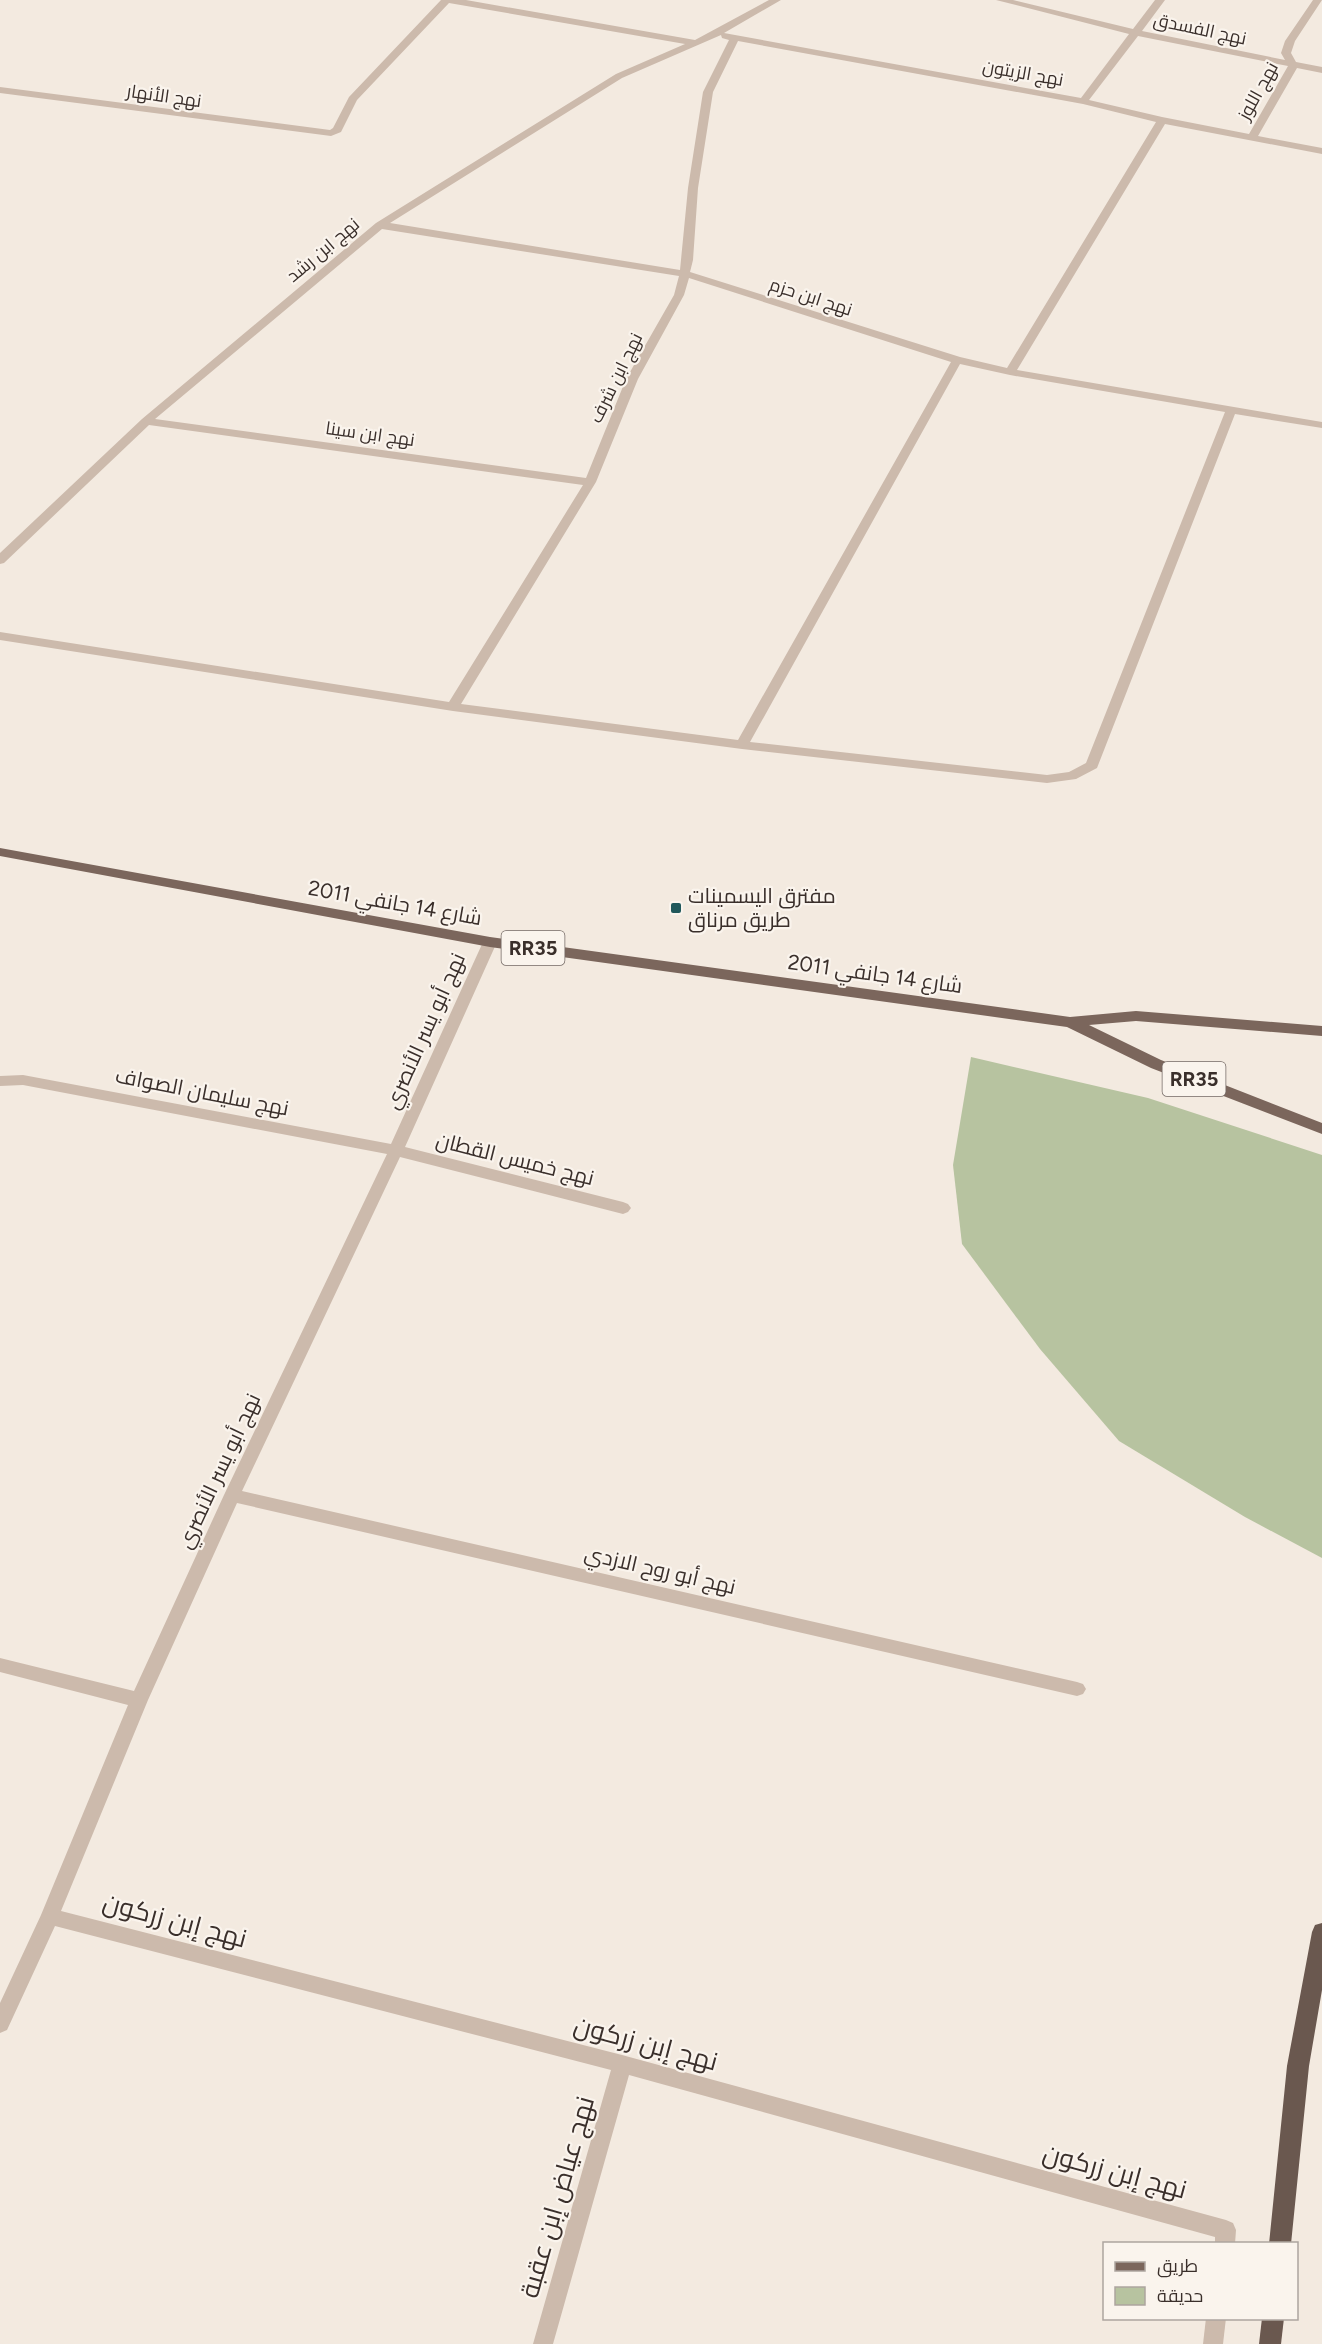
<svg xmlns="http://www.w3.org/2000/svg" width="1322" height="2344" font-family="Figtree,Cairo,sans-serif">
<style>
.green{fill:#b7c3a0}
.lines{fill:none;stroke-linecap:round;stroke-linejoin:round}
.minor{fill:#ccbaac;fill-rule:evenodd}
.primary{fill:#7b665c;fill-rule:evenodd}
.trunk{fill:#6a584f;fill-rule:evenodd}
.poi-dot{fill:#20585b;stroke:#faf4ed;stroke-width:2}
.labels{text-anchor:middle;stroke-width:4.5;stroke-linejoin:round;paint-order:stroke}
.far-street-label{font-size:18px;fill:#3a2f2b;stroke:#faf4ed}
.shield{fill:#faf4ed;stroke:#746a65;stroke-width:1.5}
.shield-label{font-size:20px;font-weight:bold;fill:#3a2f2b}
.poi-label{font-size:21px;fill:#3a2f2b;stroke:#faf4ed;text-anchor:start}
.street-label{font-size:21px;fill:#3a2f2b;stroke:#faf4ed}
.near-street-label{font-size:26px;fill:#3a2f2b;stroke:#faf4ed}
</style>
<rect width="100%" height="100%" fill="#f3eae0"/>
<path class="green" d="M971,1057L1148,1098L1322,1155V1558L1245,1517L1119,1441L1040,1349L962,1244L953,1165Z"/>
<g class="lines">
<g class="minor">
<path d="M441,0H466L695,40L769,0H781L724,33L1081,98L1129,34L996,0H1013L1133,29L1155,0H1165L1142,31L1285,60L1281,53L1285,41L1313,0H1322L1295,41L1291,53L1296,62L1322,67V73L1297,68L1258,136L1322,148V154L1165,124L1017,370L1322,422V428L1235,414L1097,768L1076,779L1047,783L742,749L453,711L0,640V632L449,702L583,485L149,425L4,563L0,564V553L142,419L376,223L616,74L685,44L449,3L357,100L341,132L331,136L0,93V87L330,130L333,128L349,97ZM721,35L722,38L729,40L703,92L688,188L680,270L390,223L622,78ZM1138,36L1288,66L1249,134L1162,117L1089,100ZM738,41L1083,104L1156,122L1007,368L960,357L690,272L693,260L698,188L713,92ZM382,229L679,276L674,295L626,379L586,478L155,419ZM689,278L951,362L738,740L461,704L596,482L638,379L684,295ZM960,364L1010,375L1225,412L1086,763L1069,772L1047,775L750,742Z"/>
<path d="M490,937L497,942L405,1147L623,1202L628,1204L631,1208L628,1212L623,1214L400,1157L242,1491L1077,1682L1083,1684L1086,1689L1083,1694L1077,1696L237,1503L148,1700L61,1911L622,2055L1226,2220L1233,2223L1236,2230L1235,2244H1215V2237L629,2075L553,2344H533L611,2070L55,1926L7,2030L0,2033V2003L41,1915L128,1705L0,1672V1658L134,1691L224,1495L387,1154L23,1085L0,1086V1076L23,1075L391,1144L483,942Z"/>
<path d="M1206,2318H1226L1223,2344H1203Z"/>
</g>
<path class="primary" d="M0,848L490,937L1070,1017L1136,1011L1322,1026V1036L1136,1021L1089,1025L1161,1060L1322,1123V1134L1151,1068L1067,1027L490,947L0,856Z"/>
<g class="trunk">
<path d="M1322,1923V1990L1309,2066L1291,2244H1269L1287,2066L1312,1932L1315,1925Z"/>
<path d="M1262,2318H1284L1281,2344H1259Z"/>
</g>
</g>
<rect class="poi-dot" x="670" y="902" width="12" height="12" rx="3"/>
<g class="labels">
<g class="far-street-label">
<text transform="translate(1200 29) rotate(12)" y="6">نهج الفسدق</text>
<text transform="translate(1023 73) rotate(10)" y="6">نهج الزيتون</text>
<text transform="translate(1258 91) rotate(-61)" y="6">نهج اللوز</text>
<text transform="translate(164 96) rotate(8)" y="6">نهج الأنهار</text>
<text transform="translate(323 250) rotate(-40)" y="6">نهج ابن رشد</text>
<text transform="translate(811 297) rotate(18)" y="6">نهج ابن حزم</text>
<text transform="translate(616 378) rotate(-64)" y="6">نهج ابن شرف</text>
<text transform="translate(370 434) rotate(8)" y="6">نهج ابن سينا</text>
</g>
<g class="shield">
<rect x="501.5" y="931" width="63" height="34" rx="4.5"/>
<rect x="1162.5" y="1062" width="63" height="34" rx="4.5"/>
</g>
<g class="shield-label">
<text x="533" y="955">RR35</text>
<text x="1194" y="1086">RR35</text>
</g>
<g class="poi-label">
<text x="688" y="903">مفترق اليسمينات<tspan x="688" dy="24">طريق مرناق</tspan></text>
</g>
<g class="street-label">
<text transform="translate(395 903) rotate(10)" y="7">شارع 14 جانفي 2011</text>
<text transform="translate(875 974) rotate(8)" y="7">شارع 14 جانفي 2011</text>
<text transform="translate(425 1031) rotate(-66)" y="7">نهج أبو يسر الأنصري</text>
<text transform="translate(202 1092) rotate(11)" y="7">نهج سليمان الصواف</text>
<text transform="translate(515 1159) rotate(14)" y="7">نهج خميس القطان</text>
<text transform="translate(219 1471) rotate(-65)" y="7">نهج أبو يسر الأنصري</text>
<text transform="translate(660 1570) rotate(13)" y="7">نهج أبو روح الازدي</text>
</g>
<g class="near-street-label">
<text transform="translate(175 1920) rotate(15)" y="9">نهج إبن زركون</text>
<text transform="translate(646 2043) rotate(15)" y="9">نهج إبن زركون</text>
<text transform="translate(1115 2171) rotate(15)" y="9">نهج إبن زركون</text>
<text transform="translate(557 2197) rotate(-74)" y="9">نهج عياض إبن عقبة</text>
</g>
</g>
<rect x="1103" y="2242" width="195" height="78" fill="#faf4ed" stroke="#ada59f" stroke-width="1.5"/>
<rect x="1115" y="2262" width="30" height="9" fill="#7b665c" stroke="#ada59f" stroke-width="1.5"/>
<text x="1157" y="2272" font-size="18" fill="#3a2f2b">طريق</text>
<rect x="1115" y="2287" width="30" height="18" fill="#b7c3a0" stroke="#ada59f" stroke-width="1.5"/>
<text x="1157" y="2302" font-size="18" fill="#3a2f2b">حديقة</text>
</svg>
